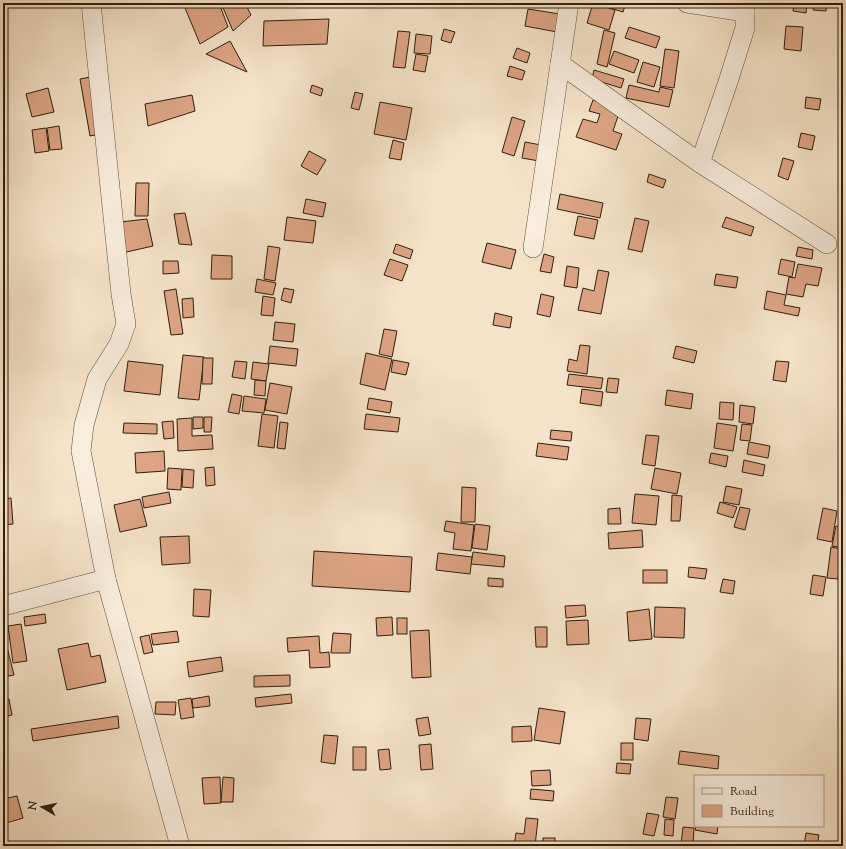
<svg xmlns="http://www.w3.org/2000/svg" width="846" height="849" font-family="'Sorts Mill Goudy',serif">
<style>
.building{fill:#dea585;stroke:#2e1e0d}
.lines{fill:none;stroke-linecap:round;stroke-linejoin:round}
.minor-casing{stroke:#60503c;stroke-width:20}
.minor{stroke:#f9eddd;stroke-width:19}
</style>
<rect width="100%" height="100%" fill="#f6e4ca"/>
<filter id="stains"><feTurbulence type="fractalNoise" baseFrequency=".005" numOctaves="4"/><feColorMatrix values="0 0 0 0 .2 0 0 0 0 .09 0 0 0 0 .02 0 0 0 .5 -.17"/></filter>
<radialGradient id="worn" r=".72"><stop offset=".6" stop-color="#630" stop-opacity="0"/><stop offset="1" stop-color="#630" stop-opacity=".3"/></radialGradient>
<g class="building">
<path d="M183,3H219L228,27L200,44Z"/>
<path d="M221,3H245L251,15L233,31Z"/>
<path d="M593,3L615,10L609,30L587,23Z"/>
<path d="M605,3H626L623,12L604,6Z"/>
<path d="M794,3H807L806,13L793,11Z"/>
<path d="M814,3H827L826,11L813,10Z"/>
<path d="M528,9L560,14L557,32L525,26Z"/>
<path d="M329,19L327,44L263,46L264,21Z"/>
<path d="M786,26L803,27L801,51L784,49Z"/>
<path d="M629,27L660,37L656,48L625,38Z"/>
<path d="M444,29L455,32L451,43L441,40Z"/>
<path d="M604,30L615,33L607,67L597,64Z"/>
<path d="M398,31L410,32L405,68L393,67Z"/>
<path d="M416,34L432,36L430,54L414,53Z"/>
<path d="M230,41L247,72L206,54Z"/>
<path d="M517,48L530,53L527,63L513,58Z"/>
<path d="M665,49L679,51L674,88L660,86Z"/>
<path d="M614,51L639,60L634,73L609,64Z"/>
<path d="M416,54L428,56L425,72L413,70Z"/>
<path d="M643,62L660,67L654,87L637,82Z"/>
<path d="M510,66L525,71L522,80L507,76Z"/>
<path d="M594,70L624,79L621,88L592,79Z"/>
<path d="M100,75L111,132L90,136L80,79Z"/>
<path d="M312,85L323,89L321,96L310,92Z"/>
<path d="M629,85L659,92L660,87L673,90L669,107L626,98Z"/>
<path d="M48,88L54,112L32,117L26,94Z"/>
<path d="M355,92L363,94L359,110L351,108Z"/>
<path d="M192,95L195,111L148,126L145,104Z"/>
<path d="M806,97L821,99L819,110L805,108Z"/>
<path d="M593,100L620,110L613,131L622,134L616,150L576,137L583,119L597,123L600,114L589,111Z"/>
<path d="M380,102L412,108L406,140L374,134Z"/>
<path d="M512,117L525,121L514,156L502,152Z"/>
<path d="M59,126L62,149L50,150L47,128Z"/>
<path d="M46,128L49,151L35,153L32,130Z"/>
<path d="M801,133L815,136L812,150L798,147Z"/>
<path d="M393,140L404,143L401,160L389,158Z"/>
<path d="M525,142L541,145L539,161L522,158Z"/>
<path d="M309,151L326,160L317,175L301,166Z"/>
<path d="M783,158L794,161L788,180L778,176Z"/>
<path d="M649,174L666,180L663,188L647,182Z"/>
<path d="M136,183H149L148,216H135Z"/>
<path d="M560,194L603,203L600,218L557,209Z"/>
<path d="M306,199L326,203L323,217L303,213Z"/>
<path d="M185,213L192,245L179,244L174,214Z"/>
<path d="M578,216L598,220L594,239L574,235Z"/>
<path d="M287,217L316,221L313,243L284,240Z"/>
<path d="M726,217L754,227L751,236L722,227Z"/>
<path d="M635,218L649,221L642,252L628,249Z"/>
<path d="M147,219L153,246L122,253L120,222Z"/>
<path d="M487,243L516,250L511,269L482,262Z"/>
<path d="M396,244L413,250L410,259L393,253Z"/>
<path d="M268,246L280,248L275,281L264,279Z"/>
<path d="M798,247L813,250L812,259L796,256Z"/>
<path d="M544,254L554,257L551,273L540,271Z"/>
<path d="M212,255L232,256V279H211Z"/>
<path d="M390,259L408,265L402,281L384,275Z"/>
<path d="M781,259L795,262L792,277L778,274Z"/>
<path d="M163,261H178L179,273L163,274Z"/>
<path d="M798,264L822,268L818,286L806,284L803,297L786,294L789,277L795,278Z"/>
<path d="M567,266L579,268L577,288L564,286Z"/>
<path d="M598,270L609,272L601,314L578,310L583,288L594,291Z"/>
<path d="M716,274L738,277L736,288L714,285Z"/>
<path d="M257,279L276,283L273,295L255,292Z"/>
<path d="M284,288L294,290L291,303L281,300Z"/>
<path d="M176,289L183,334L171,335L164,291Z"/>
<path d="M767,291L786,295L784,305L800,308L798,316L764,309Z"/>
<path d="M541,294L554,297L550,317L537,314Z"/>
<path d="M263,296L275,298L273,316L261,315Z"/>
<path d="M193,298L194,317L183,318L182,299Z"/>
<path d="M495,313L512,317L510,328L493,325Z"/>
<path d="M275,322L295,324L293,342L273,340Z"/>
<path d="M384,329L397,331L392,357L379,354Z"/>
<path d="M580,345L590,346L587,374L567,371L569,359L577,361Z"/>
<path d="M270,346L298,349L296,366L268,363Z"/>
<path d="M676,346L697,351L694,363L673,358Z"/>
<path d="M366,353L392,359L385,390L360,384Z"/>
<path d="M183,355L204,357L199,400L178,398Z"/>
<path d="M203,358H213L212,384H202Z"/>
<path d="M393,360L409,363L406,375L391,372Z"/>
<path d="M128,361L163,365L160,395L124,391Z"/>
<path d="M235,361L247,362L245,379L232,377Z"/>
<path d="M776,361L789,362L786,382L773,380Z"/>
<path d="M253,362L269,364L266,381L251,379Z"/>
<path d="M569,374L603,378L601,389L567,385Z"/>
<path d="M608,378L619,379L617,393L606,392Z"/>
<path d="M255,380L266,381L265,396L254,395Z"/>
<path d="M270,383L292,387L287,414L265,410Z"/>
<path d="M582,389L603,392L601,406L580,403Z"/>
<path d="M667,390L693,394L691,409L665,405Z"/>
<path d="M232,394L242,396L239,414L228,412Z"/>
<path d="M244,396L266,399L264,413L242,411Z"/>
<path d="M369,398L392,402L390,413L367,409Z"/>
<path d="M720,402L734,403L733,420L719,419Z"/>
<path d="M740,405L755,407L753,424L739,422Z"/>
<path d="M262,414L278,416L274,448L258,446Z"/>
<path d="M366,414L400,418L398,432L364,429Z"/>
<path d="M193,417H203V428L193,429Z"/>
<path d="M204,417H212L211,432H204Z"/>
<path d="M192,418V436L212,435L213,449L178,451L177,419Z"/>
<path d="M173,421L174,438L164,439L162,422Z"/>
<path d="M280,422L288,423L285,449L277,448Z"/>
<path d="M124,423L157,424V434L123,433Z"/>
<path d="M717,423L737,426L733,451L714,448Z"/>
<path d="M742,424L752,425L750,441L740,440Z"/>
<path d="M551,430L572,432L571,441L550,439Z"/>
<path d="M646,435L659,436L655,466L642,464Z"/>
<path d="M749,442L770,446L768,458L747,454Z"/>
<path d="M538,443L569,447L567,460L536,456Z"/>
<path d="M164,451L165,471L136,473L135,453Z"/>
<path d="M711,453L728,456L726,467L709,463Z"/>
<path d="M744,460L765,465L763,476L742,472Z"/>
<path d="M214,467L215,485L206,486L205,468Z"/>
<path d="M168,468L182,469L181,490L167,489Z"/>
<path d="M655,468L681,473L677,494L651,489Z"/>
<path d="M183,469L194,470L193,488L182,487Z"/>
<path d="M726,486L742,489L739,505L723,502Z"/>
<path d="M462,487L476,488L475,522H461Z"/>
<path d="M169,492L171,503L144,508L142,497Z"/>
<path d="M635,494L659,496L656,525L632,523Z"/>
<path d="M672,495L682,496L680,521H671Z"/>
<path d="M11,498L13,524L3,525V499Z"/>
<path d="M140,499L147,526L120,532L114,505Z"/>
<path d="M720,502L737,507L733,518L717,513Z"/>
<path d="M740,507L750,509L745,530L734,527Z"/>
<path d="M620,508L621,524H608V509Z"/>
<path d="M823,508L837,511L832,542L817,539Z"/>
<path d="M446,521L474,525L471,551L453,549L455,533L444,531Z"/>
<path d="M475,524L490,526L487,550L472,548Z"/>
<path d="M836,526L843,528V548L832,546Z"/>
<path d="M642,530L643,547L609,549L608,533Z"/>
<path d="M189,536L190,563L162,565L160,537Z"/>
<path d="M831,547L842,549L838,579L827,578Z"/>
<path d="M314,551L412,557L410,592L312,586Z"/>
<path d="M473,552L505,556L504,567L471,564Z"/>
<path d="M438,553L472,557L470,574L436,570Z"/>
<path d="M689,567L707,569L705,579L688,577Z"/>
<rect x="643" y="570" width="24" height="13"/>
<path d="M813,575L826,577L823,596L810,594Z"/>
<path d="M488,578L503,579V587L488,586Z"/>
<path d="M723,579L735,581L733,594L720,592Z"/>
<path d="M194,589L211,590L209,617L193,616Z"/>
<path d="M585,605L586,616L566,618L565,606Z"/>
<path d="M655,607L685,608L684,638L654,637Z"/>
<path d="M649,609L652,639L629,641L627,612Z"/>
<path d="M45,614L46,623L25,626L24,617Z"/>
<path d="M392,617L393,635L377,636L376,618Z"/>
<rect x="397" y="618" width="10" height="16"/>
<path d="M588,620L589,644L567,645L566,621Z"/>
<path d="M21,624L27,661L13,663L8,626Z"/>
<path d="M535,627H547V647H536Z"/>
<path d="M429,630L431,677L412,678L410,631Z"/>
<path d="M177,631L179,642L153,645L151,634Z"/>
<path d="M333,633L351,634L350,653H331Z"/>
<path d="M149,635L153,652L144,654L140,637Z"/>
<path d="M319,636L320,653L329,652L330,667L310,668L309,650L288,652L287,638Z"/>
<path d="M6,643L14,675L3,677V644Z"/>
<path d="M88,643L91,657L100,655L106,682L67,690L58,649Z"/>
<path d="M221,657L223,671L189,677L187,662Z"/>
<path d="M290,675V686L254,687V676Z"/>
<path d="M291,694L292,703L256,707L255,698Z"/>
<path d="M209,696L210,706L193,708L192,699Z"/>
<path d="M191,698L194,717L181,719L178,700Z"/>
<path d="M9,699L12,715L3,717V700Z"/>
<path d="M156,702H176L175,715L155,714Z"/>
<path d="M539,708L565,712L560,744L534,740Z"/>
<path d="M118,716L119,728L33,741L31,729Z"/>
<path d="M428,717L431,734L419,736L416,719Z"/>
<path d="M636,718L651,719L648,741L634,739Z"/>
<path d="M531,726L532,741L512,742V727Z"/>
<path d="M324,735L338,736L335,764L321,762Z"/>
<rect x="621" y="743" width="12" height="17"/>
<path d="M431,744L433,769L421,770L419,745Z"/>
<rect x="353" y="747" width="13" height="23"/>
<path d="M389,749L391,769L380,770L378,750Z"/>
<path d="M680,751L719,756L718,769L678,764Z"/>
<path d="M617,763L631,764L630,774L616,773Z"/>
<path d="M550,770L551,785L532,786L531,771Z"/>
<path d="M220,777L221,803L204,804L202,778Z"/>
<path d="M223,777L234,778L233,802H221Z"/>
<path d="M531,789L554,791L553,801L530,799Z"/>
<path d="M17,796L23,818L3,824V799Z"/>
<path d="M666,797L678,798L675,819L663,817Z"/>
<path d="M647,813L659,815L654,836L643,834Z"/>
<path d="M526,818L538,819L535,846H514L516,833L524,834Z"/>
<path d="M665,819L674,820L673,836L664,835Z"/>
<path d="M696,826H718L717,834L695,830Z"/>
<path d="M683,827L694,828L693,846L681,845Z"/>
<path d="M806,833L819,835L817,846L804,845Z"/>
<rect x="543" y="838" width="12" height="8"/>
</g>
<g class="lines">
<g class="minor-casing">
<g id="minor">
<path d="M91,3L121,294L126,324L119,344L97,379L84,425L81,451L106,579L180,846"/>
<path d="M687,3L745,12"/>
<path d="M560,64L700,163L827,244"/>
<path d="M700,163L728,82L745,28V3"/>
<path d="M533,248L569,3"/>
<path d="M3,606L106,579"/>
</g>
</g>
<use href="#minor" class="minor"/>
</g>
<rect width="846" height="849" fill="none" stroke="#f6e4ca" stroke-width="16"/>
<rect x="4" y="4" width="838" height="841" fill="none" stroke="#2e1e0d" stroke-width="2"/>
<rect x="8" y="8" width="830" height="833" fill="none" stroke="#2e1e0d"/>
<rect x="694" y="775" width="130" height="52" fill="#f9eddd" stroke="#a89a8a"/>
<rect x="702" y="788" width="20" height="6" fill="#f9eddd" stroke="#a89a8a"/>
<text x="730" y="795" font-size="12" fill="#2e1e0d">Road</text>
<rect x="702" y="805" width="20" height="12" fill="#dea585" stroke="#a89a8a"/>
<text x="730" y="815" font-size="12" fill="#2e1e0d">Building</text>
<g transform="translate(42 807) rotate(279)" stroke="#f9eddd" stroke-width="3" paint-order="stroke">
<path d="M0-3L7 15L0 10L-7 15Z" fill="#2e1e0d"/>
<text y="-6" font-size="11" font-weight="bold" text-anchor="middle" fill="#2e1e0d">N</text>
</g>
<rect width="100%" height="100%" filter="url(#stains)"/>
<rect width="100%" height="100%" fill="url(#worn)"/>
</svg>
